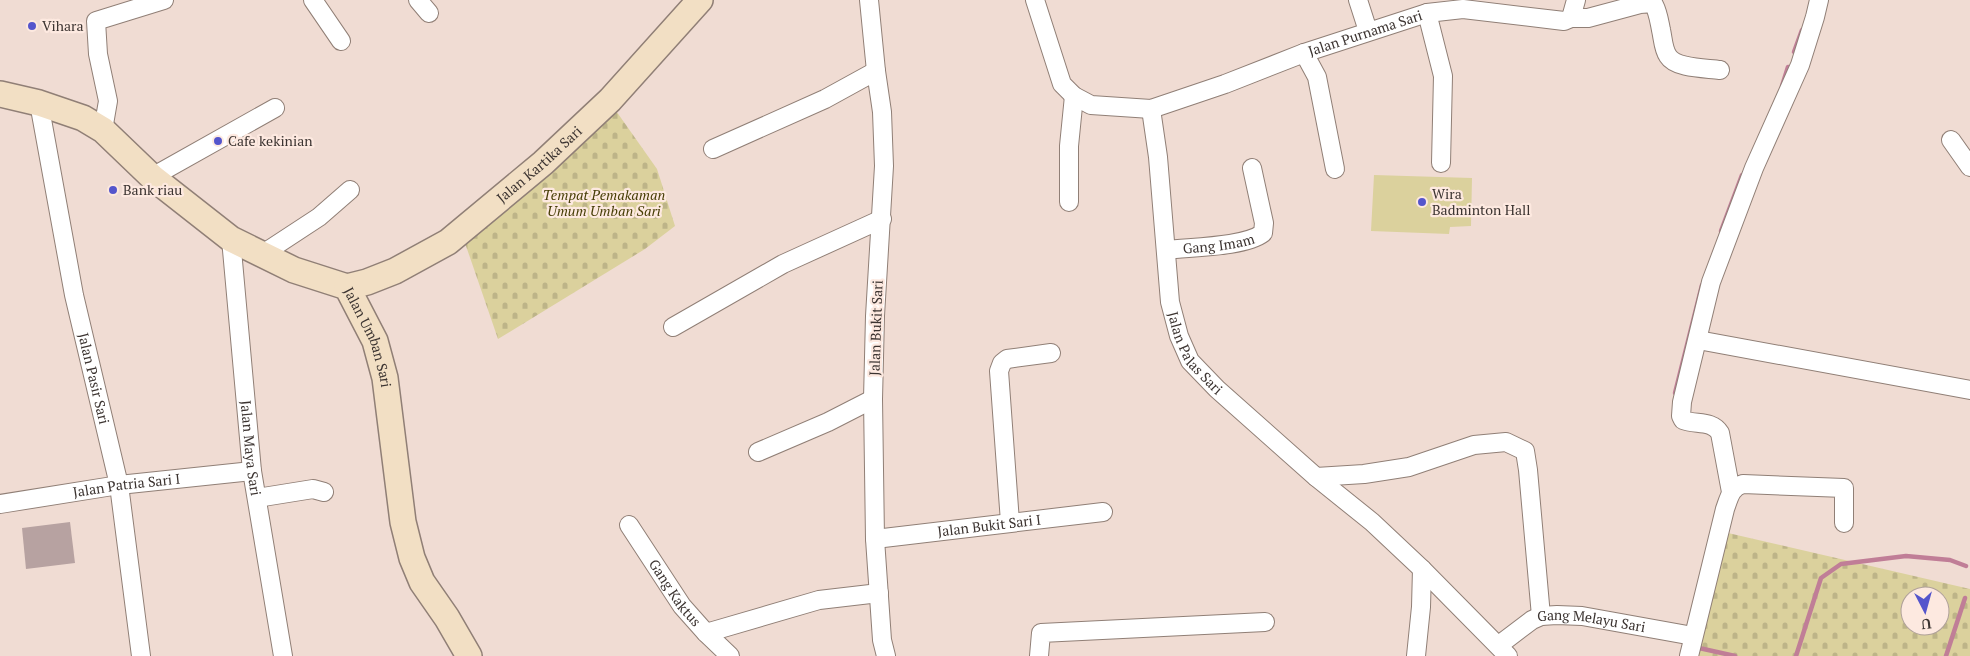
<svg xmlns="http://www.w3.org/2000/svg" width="1970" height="656" font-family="'PT Serif',serif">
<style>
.cemetery{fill:url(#cemetery-stones);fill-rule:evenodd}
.garden{fill:#dbd19d}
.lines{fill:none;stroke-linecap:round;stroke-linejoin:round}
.stream{stroke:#c07e97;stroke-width:4.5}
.building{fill:#b7a2a1}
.street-casing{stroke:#907f76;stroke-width:20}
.secondary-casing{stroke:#907f76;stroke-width:28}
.street{stroke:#fff;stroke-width:18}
.secondary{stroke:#f2dfc4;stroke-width:25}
.poi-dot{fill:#5455cc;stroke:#fde9e0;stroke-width:2}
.labels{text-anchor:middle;stroke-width:4.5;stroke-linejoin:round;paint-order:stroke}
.poi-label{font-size:14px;fill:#3c3431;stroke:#fde9e0;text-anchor:start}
.street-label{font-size:14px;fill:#3c3431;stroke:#fde9e0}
.park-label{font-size:14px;font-style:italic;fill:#463d05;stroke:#fde9e0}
</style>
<defs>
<pattern id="cemetery-stones" width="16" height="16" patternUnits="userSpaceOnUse" patternTransform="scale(1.25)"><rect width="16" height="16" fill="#dbd19d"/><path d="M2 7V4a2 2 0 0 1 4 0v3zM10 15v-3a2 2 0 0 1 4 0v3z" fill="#bdb488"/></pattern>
</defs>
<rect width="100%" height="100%" fill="#f0dcd3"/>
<g class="cemetery">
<path d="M614,108L657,169L675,226L645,249L498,339L465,243Z"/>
<path d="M1728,533L1970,589V656H1695ZM1910,596H1940V626H1910Z"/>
</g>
<path class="garden" d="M1374,175L1472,178L1471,226L1450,227L1449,234L1371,231Z"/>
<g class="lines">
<g class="stream">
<path d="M1794,52L1802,30"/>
<path d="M1782,86L1788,67"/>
<path d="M1721,231L1742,175"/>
<path d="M1675,393L1702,285"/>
<path d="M1699,648L1735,656"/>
<path d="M1796,656L1821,578L1841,564L1906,556L1950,560L1966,566"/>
<path d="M1946,656L1965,598"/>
</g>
</g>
<path class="building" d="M70,522L75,563L26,569L22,528Z"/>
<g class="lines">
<g class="street-casing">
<g id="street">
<path d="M313,0L341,41"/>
<path d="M418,0L429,13"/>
<path d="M869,0L876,71L882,112L884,166L875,316L873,399L875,539L882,640L886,656"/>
<path id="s1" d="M1035,0L1062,84L1074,96L1091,105L1151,109L1225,84L1304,53L1427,13L1463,9L1564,21L1571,18L1576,0"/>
<path d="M1358,0L1368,31"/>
<path d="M1427,13L1443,76L1441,163"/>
<path d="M1571,18H1588L1640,4L1653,3C1658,11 1659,20 1661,30C1663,38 1663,49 1668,56C1676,69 1707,68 1720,70"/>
<path d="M1304,53L1317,77L1335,169"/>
<path id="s2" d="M39,103L74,295L119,485L141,656"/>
<path id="s3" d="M1151,109L1158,157L1170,302L1179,336L1190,361L1217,389L1316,477L1372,522L1422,569L1508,656"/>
<path d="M103,130L108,101L98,54L96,21L164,0"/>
<path d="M1951,140L1970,167"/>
<path d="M713,149L825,99L876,71"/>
<path d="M152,177L275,108"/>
<path d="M1069,202V146L1074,96"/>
<path id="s4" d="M231,239L252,471L283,656"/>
<path id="s5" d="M1167,250C1191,247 1245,247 1263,233L1264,223L1252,168"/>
<path d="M261,255L319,217L350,190"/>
<path d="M673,327L783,264L882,219"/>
<path d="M1698,340L1970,390"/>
<path d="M758,452L828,422L873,399"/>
<path d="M1316,477L1364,474L1409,467L1474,445L1506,442L1525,451L1528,470L1541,616"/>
<path d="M1731,492L1720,433C1712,420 1696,425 1683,420L1681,416L1682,402L1711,282L1754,168L1800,65L1815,17L1819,0"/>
<path d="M257,498L313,489L324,492"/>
<path id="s6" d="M0,504L119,485L252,471"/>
<path d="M1010,522L999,371L1002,363L1007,359L1051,353"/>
<path id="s7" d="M629,525L682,606L706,633L730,656"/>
<path id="s8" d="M875,539L1103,512"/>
<path d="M706,633L819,600L879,593"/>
<path id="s9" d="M1499,645L1532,620L1541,616L1557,615L1582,616L1693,636"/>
<path d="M1039,656L1041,633L1265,622"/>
<path d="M1416,656L1421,607L1422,569"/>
<path d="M1689,656L1725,509C1729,498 1731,487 1743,484L1844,488V523"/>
</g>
</g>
<g class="secondary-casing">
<g id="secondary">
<path id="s10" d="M0,94L39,103L83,118L103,130L152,177L231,239L294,270L347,287L375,341L385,378L403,522L412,558L422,582L447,618L469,656"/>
<path id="s11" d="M347,287L367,282L395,271L448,242L543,163L610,100L700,0"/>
</g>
</g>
<use href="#street" class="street"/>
<use href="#secondary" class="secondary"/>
</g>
<g class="poi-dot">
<circle cx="32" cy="26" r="5"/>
<circle cx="218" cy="141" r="5"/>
<circle cx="113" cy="190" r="5"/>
<circle cx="1422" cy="202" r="5"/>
</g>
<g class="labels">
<g class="poi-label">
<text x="42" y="31">Vihara</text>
<text x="228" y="146">Cafe kekinian</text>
<text x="123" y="195">Bank riau</text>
<text x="1432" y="199">Wira<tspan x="1432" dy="16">Badminton Hall</tspan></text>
</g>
<g class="street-label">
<text dy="5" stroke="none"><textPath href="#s1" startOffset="412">Jalan Purnama Sari</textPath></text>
<text dy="5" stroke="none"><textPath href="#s11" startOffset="231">Jalan Kartika Sari</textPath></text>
<text dy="5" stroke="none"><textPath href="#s5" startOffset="52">Gang Imam</textPath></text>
<text transform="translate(876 328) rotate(-88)" y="5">Jalan Bukit Sari</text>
<text dy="5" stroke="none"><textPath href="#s10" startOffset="459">Jalan Umban Sari</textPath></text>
<text dy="5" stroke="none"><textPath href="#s3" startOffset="252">Jalan Palas Sari</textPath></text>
<text dy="5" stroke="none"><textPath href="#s2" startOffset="281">Jalan Pasir Sari</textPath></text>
<text dy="5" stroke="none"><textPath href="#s4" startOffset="210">Jalan Maya Sari</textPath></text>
<text dy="5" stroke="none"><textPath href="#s6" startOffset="128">Jalan Patria Sari I</textPath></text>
<text dy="5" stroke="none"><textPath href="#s8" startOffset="115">Jalan Bukit Sari I</textPath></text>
<text dy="5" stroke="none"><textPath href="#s7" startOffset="82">Gang Kaktus</textPath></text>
<text dy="5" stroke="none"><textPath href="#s9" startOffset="102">Gang Melayu Sari</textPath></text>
</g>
<g class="park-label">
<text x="604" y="200">Tempat Pemakaman<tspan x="604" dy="16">Umum Umban Sari</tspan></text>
</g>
</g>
<g transform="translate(1925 611) rotate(174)"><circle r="24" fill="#fde9e0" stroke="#b0a19a"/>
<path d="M0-4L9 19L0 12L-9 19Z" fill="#5455cc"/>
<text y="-8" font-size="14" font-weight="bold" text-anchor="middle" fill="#3c3431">U</text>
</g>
</svg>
